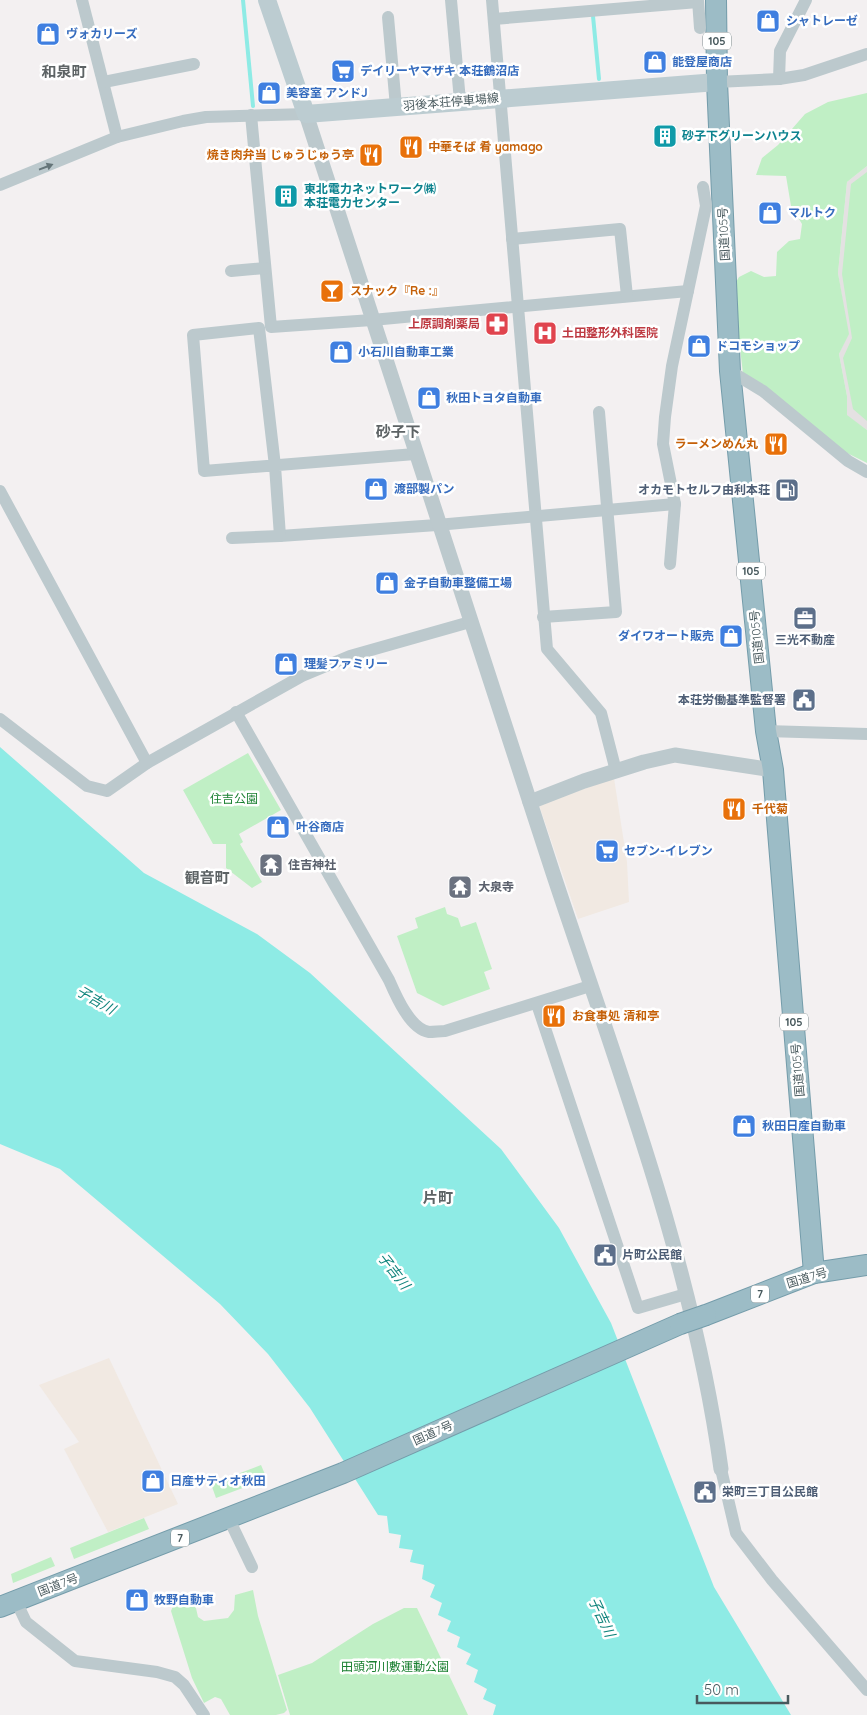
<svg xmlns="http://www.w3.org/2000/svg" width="867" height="1715" font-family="Quicksand,'Noto Sans JP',sans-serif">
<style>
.commercial{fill:#f1e9e2}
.education{fill:#e4e1e2}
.green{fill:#c0efc5}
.water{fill:#8eebe5}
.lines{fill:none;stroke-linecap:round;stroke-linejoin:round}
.stream{stroke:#8eebe5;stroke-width:4}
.trunk-casing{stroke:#749caa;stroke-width:22}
.minor{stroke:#bcc9cd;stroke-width:12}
.tertiary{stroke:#bcc9cd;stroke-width:15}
.secondary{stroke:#bcccd1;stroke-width:18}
.trunk{stroke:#9cbcc6;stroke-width:20}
.trunk-bridge-casing{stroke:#749caa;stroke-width:22;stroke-linecap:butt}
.trunk-bridge{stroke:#9cbcc6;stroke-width:20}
.oneway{fill:#657579}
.labels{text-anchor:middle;stroke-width:5;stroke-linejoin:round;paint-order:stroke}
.shield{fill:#fff;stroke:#7f8b8e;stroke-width:1}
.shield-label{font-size:11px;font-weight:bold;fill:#48595d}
.shop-label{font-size:12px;font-weight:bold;fill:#366cbe;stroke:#fff;text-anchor:start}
.street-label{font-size:12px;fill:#48595d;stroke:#fff}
.culture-label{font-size:12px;font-weight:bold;fill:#0d838f;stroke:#fff;text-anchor:start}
.food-label{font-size:12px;font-weight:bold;fill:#c56008;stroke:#fff;text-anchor:start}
.health-label{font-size:12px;font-weight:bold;fill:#be3a42;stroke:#fff;text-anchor:end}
.service-label{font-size:12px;font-weight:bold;fill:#4e5e75;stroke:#fff;text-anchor:end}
.park-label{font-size:12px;fill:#197f30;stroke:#fff}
.worship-label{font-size:12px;font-weight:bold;fill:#5b616d;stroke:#fff;text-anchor:start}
.water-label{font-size:14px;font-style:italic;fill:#10847c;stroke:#fff}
.quarter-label{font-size:15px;font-weight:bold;fill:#5d6365;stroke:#fff}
</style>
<rect width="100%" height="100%" fill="#f3f0f1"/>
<g class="commercial">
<path d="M614,778L627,862L629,902L578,919L539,805Z"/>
<path d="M109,1358L178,1504L108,1532L64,1449L79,1442L39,1385Z"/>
</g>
<path class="education" d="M867,166V430L847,416V396L839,354L848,334L838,273L847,182Z"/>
<g class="green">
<path d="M867,93V166L847,182L838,273L849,334L839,354L847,396V415L867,430V463L845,452L743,374L733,287L739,277L751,271L764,277L776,276L777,252L789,241L800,239L802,224L791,206L786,176L756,175L762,158L778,145L805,114L828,102Z"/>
<path d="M867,172V421L853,409L843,358L852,338L842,274L851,184Z"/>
<path d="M248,753L281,810L239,834L243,842L240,844L262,882L252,888L226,868V844H213L183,790Z"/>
<path d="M445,907L447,914L458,918L461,927L476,922L492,969L484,972L490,989L443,1006L417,993L397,936L418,928L415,918Z"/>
<path d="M261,1465L267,1479L216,1498L211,1484Z"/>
<path d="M144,1518L149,1529L74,1559L70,1548Z"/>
<path d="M51,1557L55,1566L13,1583L11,1574Z"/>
<path d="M253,1590L258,1616L287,1710L284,1713L276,1715H230L221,1699L215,1697L204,1703L192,1678L171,1611L175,1601L186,1593L193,1595L198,1617L204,1621L228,1618L234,1610L235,1595Z"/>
<path d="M404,1608H417L468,1715H290L278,1675L312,1663L373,1624Z"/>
</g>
<path class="water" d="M0,747L144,873L257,934L310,973L501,1149L559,1228L611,1323L714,1587L791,1715H493L496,1705L483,1699L487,1689L474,1682L478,1670L466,1664L471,1654L457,1647L460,1637L447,1631L451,1621L438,1615L442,1603L430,1597L435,1585L422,1579L424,1565L410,1562L413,1550L399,1548L401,1535L389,1533L387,1516L378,1515L310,1408L268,1354L220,1304L60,1169L0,1144Z"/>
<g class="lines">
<g class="stream">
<path d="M243,0L253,106"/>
<path d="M593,16L599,79"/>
</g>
<g class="trunk-casing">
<g id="trunk">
<path d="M716,0L717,82L730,371L766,731L773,770L814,1273"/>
<path d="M706,1315L814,1273L867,1265"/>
<path d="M0,1607L343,1473L680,1324"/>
</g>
</g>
<g class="minor">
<path d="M82,0L117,137"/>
<path d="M451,0L460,101"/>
<path d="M492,0L547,649L601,713L616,771"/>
<path d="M698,0L700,28"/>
<path d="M388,17L396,107"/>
<path d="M494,19L698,2"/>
<path d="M779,79L780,51L806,0"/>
<path d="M104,82L194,64"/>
<path d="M717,82L779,79L804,75L867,54"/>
<path d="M251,115L271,327L372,320L688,291"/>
<path d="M0,185L117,137L183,121L206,117L306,114"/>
<path d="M512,239L620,229L627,296"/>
<path d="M231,271L265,268"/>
<path d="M730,371L763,391L848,461L867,472"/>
<path d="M0,491L147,763"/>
<path d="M280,536L437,525L675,504"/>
<path d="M232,538L280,536L275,466L259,328L193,335L204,471L415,454"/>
<path d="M670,564L675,504L663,444L665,417L672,366L706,206L703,187"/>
<path d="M543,617L616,612L599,412"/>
<path d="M236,712L389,980C396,996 410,1029 429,1032C434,1032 440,1031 445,1031L590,986"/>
<path d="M0,719L87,786L107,791L147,763L302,676L350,656L470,622"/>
<path d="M766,731L867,734"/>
<path d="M537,1004L638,1308L686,1294"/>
<path d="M721,1469L736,1533L772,1580L867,1690"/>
<path d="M229,1519L252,1567"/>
<path d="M16,1601L26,1622L75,1661L157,1672L175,1677L184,1685L204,1715"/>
</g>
<g class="tertiary">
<path d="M306,114C387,368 469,621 553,873C618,1069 693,1264 721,1469"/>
<path d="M530,802L584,781L644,762L675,755L773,770"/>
</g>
<path class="secondary" d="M267,0L306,114L717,82"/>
<use href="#trunk" class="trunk"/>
<g class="trunk-bridge-casing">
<path id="trunk-bridge" d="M680,1324L706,1315"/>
</g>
<use href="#trunk-bridge" class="trunk-bridge"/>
</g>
<defs><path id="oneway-solid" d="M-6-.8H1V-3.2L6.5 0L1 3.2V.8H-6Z" transform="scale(1.25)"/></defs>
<use class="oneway" href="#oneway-solid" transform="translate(46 167) rotate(-21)"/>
<defs>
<g id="shop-square" transform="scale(1.25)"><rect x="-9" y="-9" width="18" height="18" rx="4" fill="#3f7fe0" stroke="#fff"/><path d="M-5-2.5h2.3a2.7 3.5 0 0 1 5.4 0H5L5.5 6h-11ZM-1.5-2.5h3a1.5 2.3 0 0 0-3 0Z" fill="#fff"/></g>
<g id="supermarket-square" transform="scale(1.25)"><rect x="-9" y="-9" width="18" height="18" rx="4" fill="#3f7fe0" stroke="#fff"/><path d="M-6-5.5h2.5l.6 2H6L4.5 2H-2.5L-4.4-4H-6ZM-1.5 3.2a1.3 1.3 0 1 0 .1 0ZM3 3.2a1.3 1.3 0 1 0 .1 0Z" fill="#fff"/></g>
<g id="building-square" transform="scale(1.25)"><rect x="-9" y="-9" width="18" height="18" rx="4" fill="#0f9aa8" stroke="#fff"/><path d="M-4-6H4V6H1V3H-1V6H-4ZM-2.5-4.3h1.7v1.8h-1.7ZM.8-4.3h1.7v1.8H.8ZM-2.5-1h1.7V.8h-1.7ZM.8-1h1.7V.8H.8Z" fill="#fff"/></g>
<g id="restaurant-square" transform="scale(1.25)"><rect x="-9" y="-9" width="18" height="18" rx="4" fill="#e8710a" stroke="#fff"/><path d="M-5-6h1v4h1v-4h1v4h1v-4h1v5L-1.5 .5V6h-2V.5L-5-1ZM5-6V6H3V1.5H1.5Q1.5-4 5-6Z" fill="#fff"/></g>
<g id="bar-square" transform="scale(1.25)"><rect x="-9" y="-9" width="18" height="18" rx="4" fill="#e8710a" stroke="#fff"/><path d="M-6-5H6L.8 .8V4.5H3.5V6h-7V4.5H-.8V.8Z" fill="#fff"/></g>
<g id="pharmacy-square" transform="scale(1.25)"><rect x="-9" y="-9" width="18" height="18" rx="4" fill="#e0444e" stroke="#fff"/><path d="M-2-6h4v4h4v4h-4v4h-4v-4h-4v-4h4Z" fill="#fff"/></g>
<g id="hospital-square" transform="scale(1.25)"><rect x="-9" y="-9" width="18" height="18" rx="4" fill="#e0444e" stroke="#fff"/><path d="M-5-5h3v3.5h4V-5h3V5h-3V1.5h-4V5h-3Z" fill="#fff"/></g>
<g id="fuel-square" transform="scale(1.25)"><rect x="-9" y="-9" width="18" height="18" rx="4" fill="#5c6f8a" stroke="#fff"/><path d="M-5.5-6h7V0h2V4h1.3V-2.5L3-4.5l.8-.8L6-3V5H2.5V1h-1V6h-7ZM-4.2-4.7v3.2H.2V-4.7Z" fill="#fff"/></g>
<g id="office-square" transform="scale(1.25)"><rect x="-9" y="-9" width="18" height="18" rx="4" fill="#5c6f8a" stroke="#fff"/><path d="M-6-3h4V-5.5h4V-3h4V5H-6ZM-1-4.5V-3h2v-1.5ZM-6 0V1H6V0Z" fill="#fff"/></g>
<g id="civic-square" transform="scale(1.25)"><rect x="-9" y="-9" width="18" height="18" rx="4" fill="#5c6f8a" stroke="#fff"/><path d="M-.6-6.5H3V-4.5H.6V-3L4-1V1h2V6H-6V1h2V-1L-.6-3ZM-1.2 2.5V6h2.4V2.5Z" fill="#fff"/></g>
<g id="temple-square" transform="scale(1.25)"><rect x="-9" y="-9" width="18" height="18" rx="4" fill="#6b7280" stroke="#fff"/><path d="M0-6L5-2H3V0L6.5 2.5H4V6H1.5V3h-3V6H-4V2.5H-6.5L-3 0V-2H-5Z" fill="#fff"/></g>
</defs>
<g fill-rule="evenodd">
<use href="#shop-square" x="768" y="21"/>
<use href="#shop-square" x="48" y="34"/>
<use href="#shop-square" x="655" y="62"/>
<use href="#supermarket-square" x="343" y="71"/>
<use href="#shop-square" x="269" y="93"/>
<use href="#building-square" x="665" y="136"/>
<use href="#restaurant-square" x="411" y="147"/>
<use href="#restaurant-square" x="371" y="155"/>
<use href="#building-square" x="286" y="196"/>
<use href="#shop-square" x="770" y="213"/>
<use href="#bar-square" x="332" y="291"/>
<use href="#pharmacy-square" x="497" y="324"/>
<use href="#hospital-square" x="545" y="333"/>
<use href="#shop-square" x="699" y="346"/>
<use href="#shop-square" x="341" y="352"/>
<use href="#shop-square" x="429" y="398"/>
<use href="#restaurant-square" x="776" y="444"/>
<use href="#shop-square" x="376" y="489"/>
<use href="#fuel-square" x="787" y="490"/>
<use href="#shop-square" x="387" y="583"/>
<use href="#office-square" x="805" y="618"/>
<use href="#shop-square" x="731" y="636"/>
<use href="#shop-square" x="286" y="664"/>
<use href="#civic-square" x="804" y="700"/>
<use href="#restaurant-square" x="734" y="809"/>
<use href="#shop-square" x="278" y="827"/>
<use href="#supermarket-square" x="607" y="851"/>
<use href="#temple-square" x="271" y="865"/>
<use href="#temple-square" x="460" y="887"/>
<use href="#restaurant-square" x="554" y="1016"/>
<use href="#shop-square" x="744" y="1126"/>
<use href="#civic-square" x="605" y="1255"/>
<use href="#shop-square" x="153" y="1481"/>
<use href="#civic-square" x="705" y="1492"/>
<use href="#shop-square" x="137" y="1600"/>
</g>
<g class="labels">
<g class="shield">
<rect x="703" y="32.5" width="28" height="17" rx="4"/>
<rect x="737" y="562.5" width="28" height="17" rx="4"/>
<rect x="780" y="1013.5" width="28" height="17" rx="4"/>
<rect x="751" y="1285.5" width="18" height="17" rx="4"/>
<rect x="171" y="1529.5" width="18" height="17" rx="4"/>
</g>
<g class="shield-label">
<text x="717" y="45">105</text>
<text x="751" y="575">105</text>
<text x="794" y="1026">105</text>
<text x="760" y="1298">7</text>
<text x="180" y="1542">7</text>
</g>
<g class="shop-label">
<text x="786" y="25">シャトレーゼ</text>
<text x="66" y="38">ヴォカリーズ</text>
<text x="672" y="66">能登屋商店</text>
<text x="360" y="75">デイリーヤマザキ 本荘鶴沼店</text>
<text x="286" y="97">美容室 アンドJ</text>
<text x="788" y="217">マルトク</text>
<text x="716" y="350">ドコモショップ</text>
<text x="358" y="356">小石川自動車工業</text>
<text x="446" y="402">秋田トヨタ自動車</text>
<text x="394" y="493">渡部製パン</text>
<text x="404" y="587">金子自動車整備工場</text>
<text x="714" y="640" text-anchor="end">ダイワオート販売</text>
<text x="304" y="668">理髪ファミリー</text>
<text x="296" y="831">叶谷商店</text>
<text x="624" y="855">セブン-イレブン</text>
<text x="762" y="1130">秋田日産自動車</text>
<text x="170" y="1485">日産サティオ秋田</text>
<text x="154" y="1604">牧野自動車</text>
</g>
<g class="street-label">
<text transform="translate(451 102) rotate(-5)" y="4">羽後本荘停車場線</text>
<text transform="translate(724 234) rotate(-93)" y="4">国道105号</text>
<text transform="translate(757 637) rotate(-96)" y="4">国道105号</text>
<text transform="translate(798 1070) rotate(-95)" y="4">国道105号</text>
<text transform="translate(807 1278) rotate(-17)" y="4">国道7号</text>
<text transform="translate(433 1433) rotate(-24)" y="4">国道7号</text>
<text transform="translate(58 1585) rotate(-21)" y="4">国道7号</text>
</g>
<g class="culture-label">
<text x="682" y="140">砂子下グリーンハウス</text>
<text x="304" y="193">東北電力ネットワーク㈱<tspan x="304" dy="14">本荘電力センター</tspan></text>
</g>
<g class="food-label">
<text x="428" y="151">中華そば 肴 yamago</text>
<text x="354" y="159" text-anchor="end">焼き肉弁当 じゅうじゅう亭</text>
<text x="350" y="295">スナック『Re :』</text>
<text x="758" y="448" text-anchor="end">ラーメンめん丸</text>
<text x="752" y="813">千代菊</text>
<text x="572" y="1020">お食事処 清和亭</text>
</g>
<g class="health-label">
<text x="480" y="328">上原調剤薬局</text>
<text x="562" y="337" text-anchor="start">土田整形外科医院</text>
</g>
<g class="service-label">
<text x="770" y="494">オカモトセルフ由利本荘</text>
<text x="805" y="644" text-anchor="middle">三光不動産</text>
<text x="786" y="704">本荘労働基準監督署</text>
<text x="622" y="1259" text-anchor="start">片町公民館</text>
<text x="722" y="1496" text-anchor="start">栄町三丁目公民館</text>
</g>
<g class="park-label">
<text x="234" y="803">住吉公園</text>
<text x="395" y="1671">田頭河川敷運動公園</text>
</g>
<g class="worship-label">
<text x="288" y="869">住吉神社</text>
<text x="478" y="891">大泉寺</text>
</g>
<g class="water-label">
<text transform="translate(96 1000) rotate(30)" y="5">子吉川</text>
<text transform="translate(394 1271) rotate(52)" y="5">子吉川</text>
<text transform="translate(602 1617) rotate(65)" y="5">子吉川</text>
</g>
<g class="quarter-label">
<text x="64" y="77">和泉町</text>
<text x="398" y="437">砂子下</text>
<text x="207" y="883">観音町</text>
<text x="438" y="1203">片町</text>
</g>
</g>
<path d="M697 1695v8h91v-8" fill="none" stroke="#48595d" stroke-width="2.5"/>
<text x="704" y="1695" font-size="15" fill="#48595d" stroke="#ffffff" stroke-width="4" paint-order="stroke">50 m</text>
</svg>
